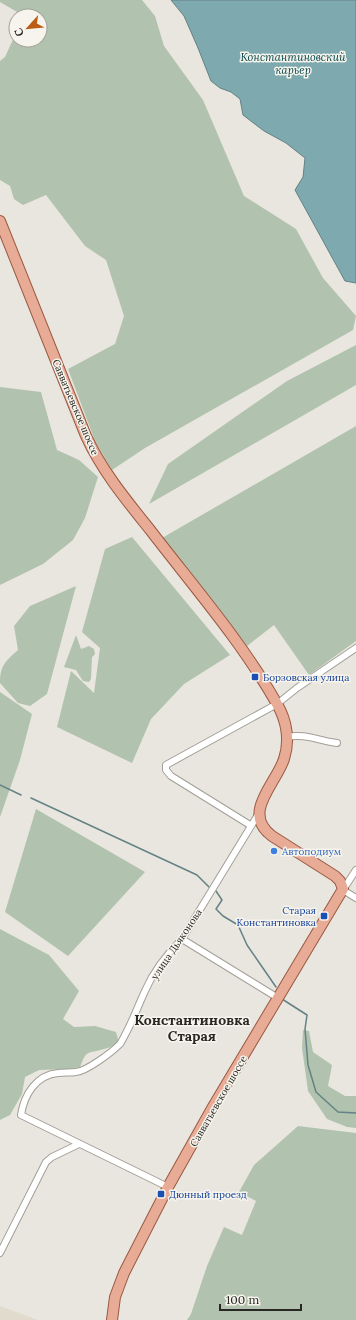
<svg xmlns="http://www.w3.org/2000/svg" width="356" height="1320" font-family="Lora,serif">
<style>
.built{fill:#e0dbcd}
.green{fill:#b1c3ae}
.water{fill:#7ea9ae;stroke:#648285}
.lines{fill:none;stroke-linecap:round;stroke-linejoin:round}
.stream{stroke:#648285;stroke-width:1.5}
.street-casing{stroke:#a29f98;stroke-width:8}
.primary-casing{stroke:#9a5841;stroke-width:12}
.street{stroke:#fff;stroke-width:6}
.primary{stroke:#e8ab96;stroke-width:10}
.transit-dot{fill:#1a4fb4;stroke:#f6f4ec;stroke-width:1.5}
.shop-dot{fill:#3f7fe0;stroke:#f6f4ec;stroke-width:1.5}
.labels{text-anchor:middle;stroke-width:3;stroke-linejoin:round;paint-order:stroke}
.street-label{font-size:10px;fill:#282724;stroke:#f6f4ec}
.transit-label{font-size:10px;fill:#164399;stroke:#f6f4ec;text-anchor:start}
.shop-label{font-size:10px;fill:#366cbe;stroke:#f6f4ec;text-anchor:start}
.water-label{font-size:11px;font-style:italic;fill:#00444a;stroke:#f6f4ec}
.district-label{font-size:14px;font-weight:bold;fill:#282724;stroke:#f6f4ec}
</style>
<rect width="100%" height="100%" fill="#e9e6df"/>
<path class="built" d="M0,1306L38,1320H0Z"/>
<g class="green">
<path d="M0,0H142L155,16L164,46L203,100L244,196L296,229L323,278L356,316L353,330L145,448L112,470L95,441L68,369L115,344L124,316L106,260L85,246L46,195L23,205L14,199L10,186L0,180V61L5,57L16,33V40H40V16H24L0,2Z"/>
<path d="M356,345V385L149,504L168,464L287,381Z"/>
<path d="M0,387L41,392L57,450L79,460L98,477L85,518L73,540L43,564L0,585Z"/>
<path d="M356,426V641L309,675L274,625L247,646L162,538Z"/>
<path d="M132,537L230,655L184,684L151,719L132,763L57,727L71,671L94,693L100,648L82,632L105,549Z"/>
<path d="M76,586L47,694L30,706L18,703L0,683C0,665 6,661 18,650L14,626L30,606Z"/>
<path d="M76,635L81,649L89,646L94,649L95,654L92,657L91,679L89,682L83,681L76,670L64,667Z"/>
<path d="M0,692L32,714L20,760L0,817Z"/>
<path d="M36,809L145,872L68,956L5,912Z"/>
<path d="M0,929L49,955L79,991L63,1019L74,1027L95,1026L116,1032L119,1043C114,1045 109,1048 104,1049C87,1054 87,1049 80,1067L69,1069L39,1070L25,1077L22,1094L10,1115L0,1120Z"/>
<path d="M303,1030L309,1031L313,1052L332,1065L328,1086L345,1096H356V1128L347,1127L327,1119L308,1091L302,1048Z"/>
<path d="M298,1126L356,1133V1320H187L191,1314L207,1266L224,1227L242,1235L256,1201L239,1192L254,1165Z"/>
</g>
<path class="water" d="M171,0H356V283L345,281L295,190L303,177L305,158L286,143L264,131L243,115L240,99L231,92L220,88L211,81L198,48L184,16Z"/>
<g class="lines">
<g class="stream">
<path d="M0,785L21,795"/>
<path d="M31,798L197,875L209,887"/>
<path d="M216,891L222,900L216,909L223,916L238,925L247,945L276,987"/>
<path d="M282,999L307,1015L305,1029L308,1065L316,1092L338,1112L356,1113"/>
</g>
<g class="street-casing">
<g id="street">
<path d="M287,737C304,733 320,741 337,743"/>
<path d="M250,825L171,776L166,770V765L277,704L297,688L356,648"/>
<path d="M356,870L343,890L356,898"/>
<path d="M182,939L278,998"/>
<path d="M168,1187L21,1115C24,1095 36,1075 58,1073C64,1072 70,1073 76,1072C87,1071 112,1052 120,1044C122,1041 124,1037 126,1033C133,1020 138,1006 145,991C153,972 167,954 182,939L259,813"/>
<path d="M0,1253L46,1162L52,1157L79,1144"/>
</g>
</g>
<g class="primary-casing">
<path id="primary" d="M0,221L86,436C102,471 127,501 151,531C194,587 242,642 277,704C287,721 290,741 284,759C276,784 241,813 272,836L335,876L340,881L343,889L214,1105L168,1187L124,1273L115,1297L112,1320"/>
</g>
<use href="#street" class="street"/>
<use href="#primary" class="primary"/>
</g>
<g class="transit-dot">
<rect x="251" y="673" width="8" height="8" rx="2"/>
<rect x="320" y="912" width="8" height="8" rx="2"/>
<rect x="157" y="1190" width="8" height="8" rx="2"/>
</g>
<circle class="shop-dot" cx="274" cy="851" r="4"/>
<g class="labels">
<g class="street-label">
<text transform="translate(76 407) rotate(67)" y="4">Савватьевское шоссе</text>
<text transform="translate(176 944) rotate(-56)" y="4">улица Дьяконова</text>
<text transform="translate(218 1101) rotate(-60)" y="4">Савватьевское шоссе</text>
</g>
<g class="transit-label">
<text x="263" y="681">Борзовская улица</text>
<text x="316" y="914" text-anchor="end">Старая<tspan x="316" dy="12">Константиновка</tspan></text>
<text x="169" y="1198">Дюнный проезд</text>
</g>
<g class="shop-label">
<text x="282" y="855">Автоподиум</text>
</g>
<g class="water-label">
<text x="293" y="61">Константиновский<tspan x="293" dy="13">карьер</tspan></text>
</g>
<g class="district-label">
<text x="192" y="1025">Константиновка<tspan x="192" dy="16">Старая</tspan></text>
</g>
</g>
<g transform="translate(28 28) rotate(243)"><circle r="19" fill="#f6f4ec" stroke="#a4a29c"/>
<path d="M0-3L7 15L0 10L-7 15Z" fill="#bc5d15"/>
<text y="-6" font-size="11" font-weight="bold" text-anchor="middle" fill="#282724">С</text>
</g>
<path d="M220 1304v6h81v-6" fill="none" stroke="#282724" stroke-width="2"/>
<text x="226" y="1304" font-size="12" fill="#282724" stroke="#f6f4ec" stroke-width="3" paint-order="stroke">100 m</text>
</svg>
